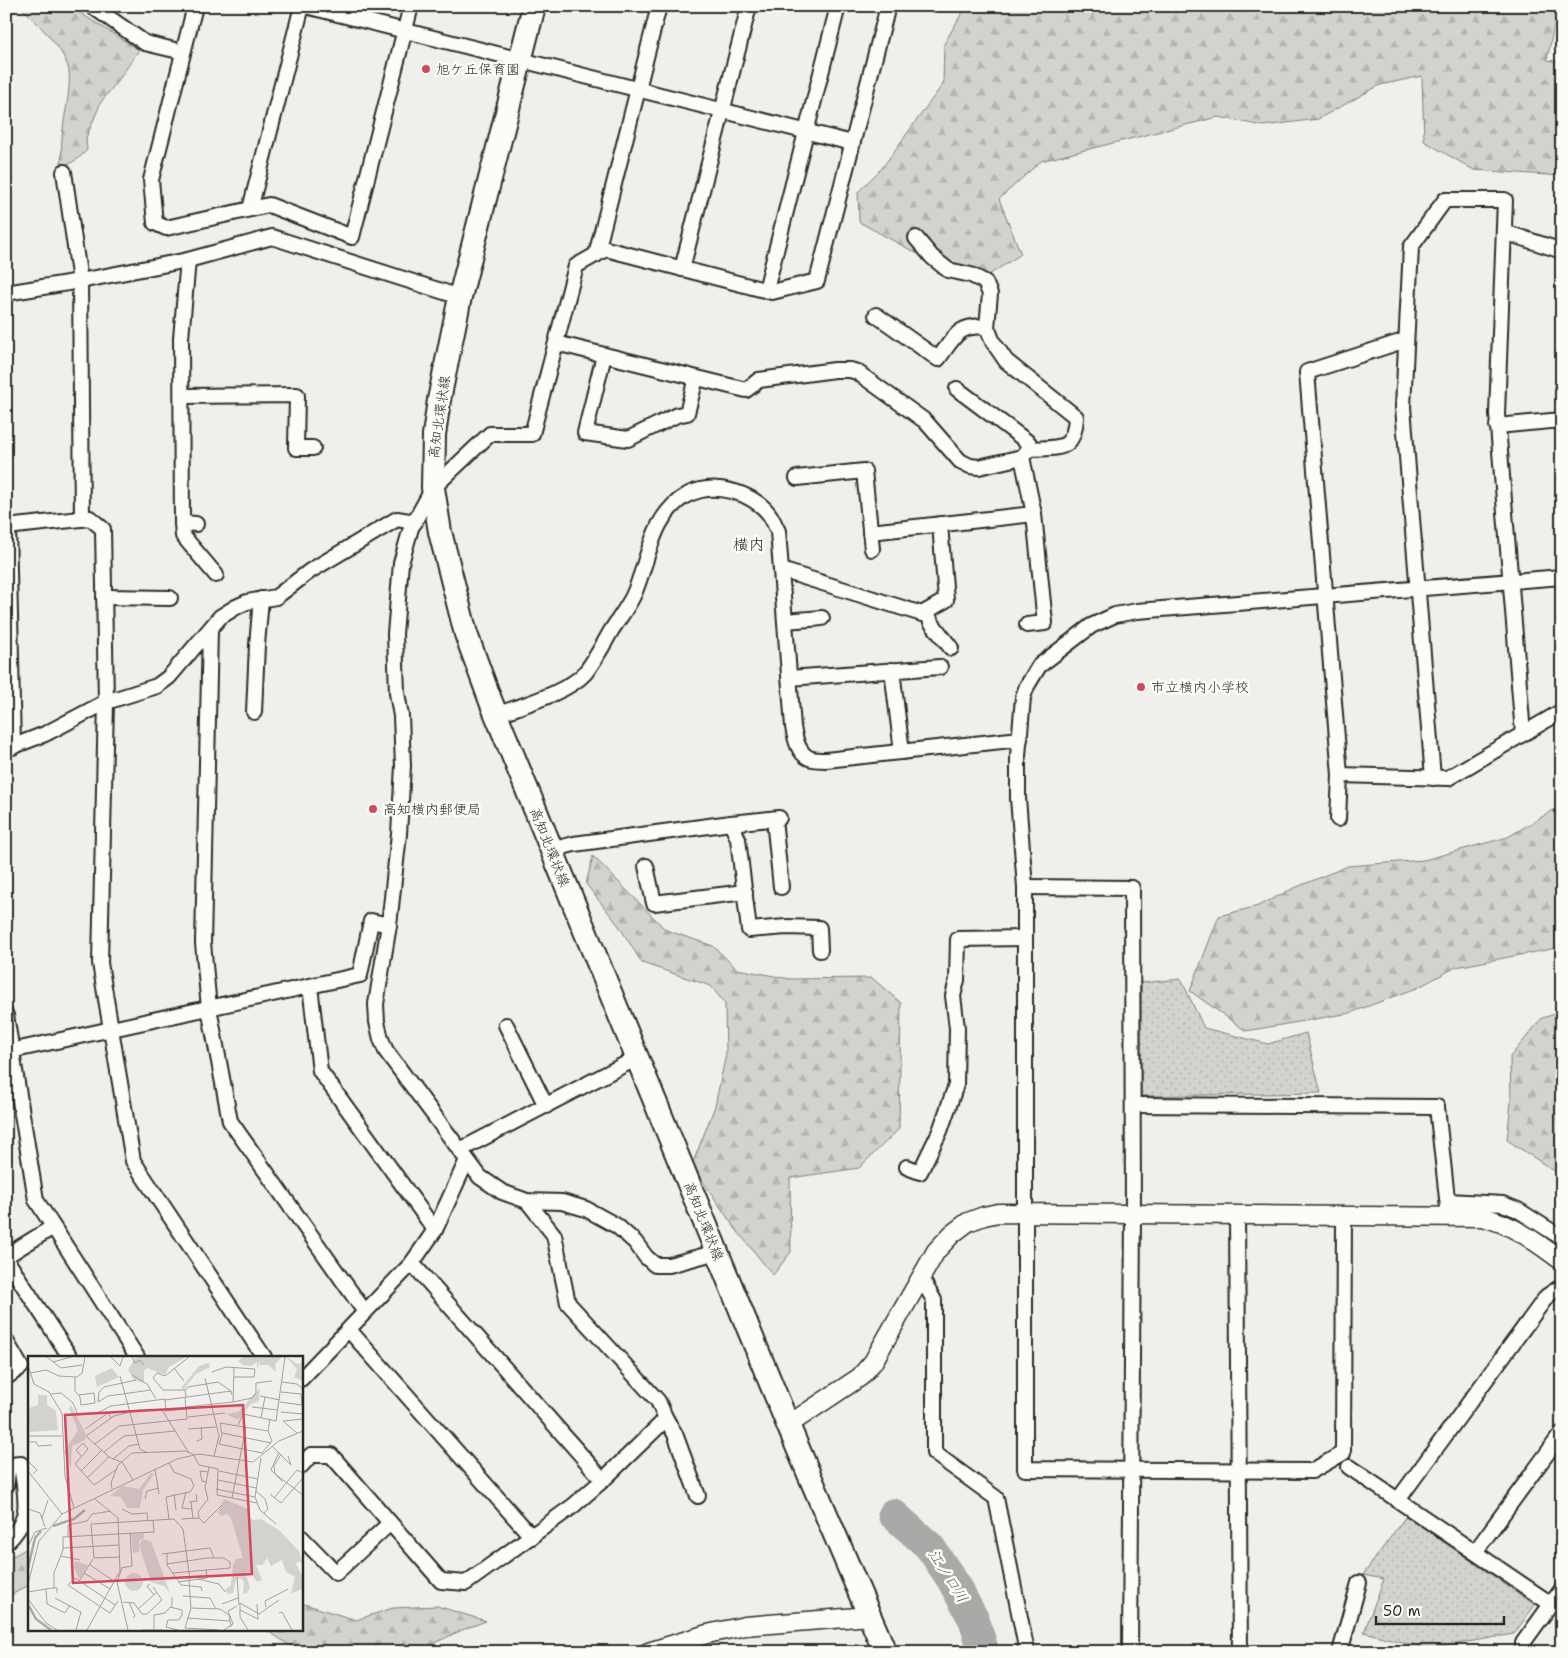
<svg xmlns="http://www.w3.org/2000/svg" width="1568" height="1658" font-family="'Shantell Sans','Klee One',sans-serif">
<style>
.forest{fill:url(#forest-firs);stroke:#7f7e7d}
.park{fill:url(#park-dots);stroke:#7f7e7d}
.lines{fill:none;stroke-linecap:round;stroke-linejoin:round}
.river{stroke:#aaa9a7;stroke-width:31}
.minor-casing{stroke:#2b2b2b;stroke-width:18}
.tertiary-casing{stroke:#2b2b2b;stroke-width:21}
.primary-casing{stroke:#2b2b2b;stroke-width:26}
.minor{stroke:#fdfcf7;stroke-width:14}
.tertiary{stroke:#fdfcf7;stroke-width:18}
.primary{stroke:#fdfcf7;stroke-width:22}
.poi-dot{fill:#d1495b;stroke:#fdfcf7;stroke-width:2}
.labels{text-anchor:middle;stroke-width:5;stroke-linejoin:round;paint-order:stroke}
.poi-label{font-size:14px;fill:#2b2b2b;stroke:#fdfcf7;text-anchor:start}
.street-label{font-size:14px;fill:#2b2b2b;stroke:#fdfcf7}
.water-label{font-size:15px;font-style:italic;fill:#575756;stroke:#fdfcf7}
.quarter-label{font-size:16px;fill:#2b2b2b;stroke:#fdfcf7}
.inset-river{fill:none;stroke:#aaa9a7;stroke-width:2.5}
.inset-road{fill:none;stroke:#a1a19e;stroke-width:1}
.view{fill:#d1495b;fill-opacity:0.15;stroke:#d1495b;stroke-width:2.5}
.inset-edge{fill:none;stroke:#2b2b2b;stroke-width:2.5}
</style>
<defs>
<pattern id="forest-firs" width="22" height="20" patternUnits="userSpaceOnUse" patternTransform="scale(1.25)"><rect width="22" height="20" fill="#d3d2cf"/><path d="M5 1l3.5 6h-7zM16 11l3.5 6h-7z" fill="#b5b4b2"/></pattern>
<pattern id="park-dots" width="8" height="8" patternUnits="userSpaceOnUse" patternTransform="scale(1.25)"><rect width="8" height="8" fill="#d3d2cf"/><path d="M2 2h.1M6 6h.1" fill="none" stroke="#b5b4b2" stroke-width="1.8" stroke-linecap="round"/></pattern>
</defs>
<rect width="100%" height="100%" fill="#f0efeb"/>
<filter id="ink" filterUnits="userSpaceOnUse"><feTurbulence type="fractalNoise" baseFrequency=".02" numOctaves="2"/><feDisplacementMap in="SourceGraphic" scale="10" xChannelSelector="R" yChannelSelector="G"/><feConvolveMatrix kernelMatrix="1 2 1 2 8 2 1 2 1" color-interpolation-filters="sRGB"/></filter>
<g filter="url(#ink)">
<g class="forest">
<path d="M20,6H73L77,11L139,50L120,78L101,102L86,138L87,150C79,158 73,165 61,164C62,153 61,141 63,129C65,110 71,90 69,71C66,50 35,21 20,6Z"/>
<path d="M966,6H1558L1547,60L1562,62V176L1474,170L1424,141L1422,76L1380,85L1318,119L1263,126L1218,117L1041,161L999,199L1021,254L981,280L914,252L859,222L858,192L882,168L943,84L944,44Z"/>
<path d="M1562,805V947L1456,967L1417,988L1350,1013L1246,1031L1190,991L1219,916L1258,906L1292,889L1348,866L1424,860L1508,837Z"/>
<path d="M593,856L666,930L713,946L737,969L790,979L872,978L901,1003L899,1129L859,1168L790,1178L791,1252L773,1275L734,1227L692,1165L715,1106L726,1054L725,1004L711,986L642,963L619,926L586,884Z"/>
<path d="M1562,1012V1176L1507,1140L1511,1102L1510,1057L1542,1018Z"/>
<path d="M29,1547V1585L6,1598V1560Z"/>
<path d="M301,1603L356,1620L393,1608L437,1606L486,1621L462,1630L416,1652H300L265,1629H301Z"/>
</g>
<g class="park">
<path d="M1181,979L1204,1028L1268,1044L1306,1033L1321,1093L1141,1096V983Z"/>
<path d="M1406,1516L1535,1605L1514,1634L1428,1649L1364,1632L1384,1579L1363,1575Z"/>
</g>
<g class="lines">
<path class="river" d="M893,1514L930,1547L952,1580L974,1620L984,1652"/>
<g class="minor-casing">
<g id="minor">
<path d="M92,6L145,43L183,52"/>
<path d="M195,6L151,180L155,223L166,228L269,205L352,237L411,6"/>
<path d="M306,6L852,143"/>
<path d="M64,172L80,281L82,519"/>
<path d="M250,209L302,6"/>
<path d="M1504,232L1562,251"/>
<path d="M916,238L932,257L948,270L971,275L985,282L990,294L987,327L993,342L1006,361L1076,417C1074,453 1058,447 1029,449L1022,457"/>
<path d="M596,255L659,6"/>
<path d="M188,260L181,338L182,523L196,524"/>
<path d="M682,269L749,6"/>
<path d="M766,290L838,6"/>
<path d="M6,293L80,281L188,260L272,237L460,297"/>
<path d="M876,315L938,359C954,338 958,323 987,327"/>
<path d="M556,343L746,390L759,380L835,370H850L857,372L925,421L960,461L970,466L979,467L1022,457L1034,514L1045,623L1027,625"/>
<path d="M604,355L585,433L628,439L677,415L687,413L696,378"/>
<path d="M957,389L1029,443V449"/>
<path d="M182,396L297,395L296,448H313"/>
<path d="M1497,426L1562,420"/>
<path d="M797,478L864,471L872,549"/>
<path d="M182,523L183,536L216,575"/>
<path d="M6,527L90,518L103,529L106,702L100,963L133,1161L264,1357"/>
<path d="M8,527L13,747"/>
<path d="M870,532L1034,514"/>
<path d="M781,570L922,614L946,600L940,524"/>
<path d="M104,597L170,598"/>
<path d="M927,611L931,622L951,648"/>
<path d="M785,621L822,618"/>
<path d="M210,630L203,943L209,1008L230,1121L365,1312"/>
<path d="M892,670L902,752"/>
<path d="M789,678L940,667"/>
<path d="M254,712L257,645L261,599"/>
<path d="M496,715C522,705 567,693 585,673C595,660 603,645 611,631C618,620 627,608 633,596C649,561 651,515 687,495C701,488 716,487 731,491C745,494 761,503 769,514C773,519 775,526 778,531L793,727C795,738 798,753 809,758C814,760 821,760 826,760L1020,739"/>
<path d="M6,749L45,734L106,702L157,686L169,677L220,617L236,607L247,602L276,597L310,571L397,519L415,522"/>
<path d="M1340,775L1448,778L1562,711"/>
<path d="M1433,778L1403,407L1411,247L1445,200H1505L1497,414L1523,734"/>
<path d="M774,819L781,887"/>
<path d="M1338,819L1340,775L1307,372L1406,340"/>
<path d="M731,823L738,839L749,930L786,927L819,928L820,950"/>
<path d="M551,850L574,844L731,823L779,818"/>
<path d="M646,866L654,903L745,892"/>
<path d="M1025,887L1132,888L1133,1214L1130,1652"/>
<path d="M310,986L320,1071L435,1230"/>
<path d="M6,1015L36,1200L137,1357"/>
<path d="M506,1025L546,1106"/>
<path d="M6,1052L360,975L371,921L389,925"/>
<path d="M1133,1105L1437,1107L1449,1217"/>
<path d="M460,1150L637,1058"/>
<path d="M907,1167L920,1172L940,1131L956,1085L957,1028L953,996L957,980L958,939L1025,938"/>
<path d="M1448,1201L1503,1204L1518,1210L1562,1238"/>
<path d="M1237,1215L1240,1652"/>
<path d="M1344,1216L1343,1453L1312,1471L1025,1469V887L1018,798V756L1022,709L1023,697L1027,686L1039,666L1091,626L1115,615L1137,611L1562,577"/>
<path d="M717,1252L669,1265H655L646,1257L635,1242L617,1226L586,1209L562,1202L527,1201L502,1192L480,1177L386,1051L381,1039L377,1022L376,1004L389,925L399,834L403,766L401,716L397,693L395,634L401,563L411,528L433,488L490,434H532L576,266L606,249L772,292L817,281L888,6"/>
<path d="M6,1256L53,1227"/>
<path d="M6,1259L70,1357"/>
<path d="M412,1263L603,1480"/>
<path d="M921,1278L934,1300V1453L996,1498L1027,1652"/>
<path d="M349,1330L532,1537"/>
<path d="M6,1341L21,1367L8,1376"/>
<path d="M301,1379L412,1263L435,1230L467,1160"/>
<path d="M666,1419L675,1434L698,1496"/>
<path d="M301,1466L311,1455H331L441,1581L466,1583L573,1506L603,1480L666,1419L658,1401L568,1303L554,1235L527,1201"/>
<path d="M1349,1467L1551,1604"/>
<path d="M6,1486L9,1465L21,1464C25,1498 34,1517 6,1543"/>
<path d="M1398,1500L1547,1296L1562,1286"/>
<path d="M301,1537L336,1573L390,1523"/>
<path d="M1475,1552L1562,1433"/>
<path d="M1340,1652L1359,1583"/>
<path d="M1523,1652V1643L1562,1589"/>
</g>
</g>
<g class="tertiary-casing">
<g id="tertiary">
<path d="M788,1425L860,1377L873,1362L936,1251L952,1234L968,1222L984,1216L998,1213L1482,1217C1513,1224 1536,1242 1562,1261"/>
<path d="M648,1652L707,1634L745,1626L870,1616"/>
</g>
</g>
<g class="primary-casing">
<path id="primary" d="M534,6L460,297L439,400L434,435L433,488L440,532L466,634L491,702L788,1425L885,1652"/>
</g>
<use href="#minor" class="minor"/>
<use href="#tertiary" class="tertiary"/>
<use href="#primary" class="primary"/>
</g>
</g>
<g class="poi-dot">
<circle cx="426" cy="69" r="5"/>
<circle cx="1141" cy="687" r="5"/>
<circle cx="373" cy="809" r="5"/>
</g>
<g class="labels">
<g class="poi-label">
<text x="436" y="74">旭ケ丘保育園</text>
<text x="1151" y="692">市立横内小学校</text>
<text x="383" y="814">高知横内郵便局</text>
</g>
<g class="street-label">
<text transform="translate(439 417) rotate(-82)" y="5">高知北環状線</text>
<text transform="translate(550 847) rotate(68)" y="5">高知北環状線</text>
<text transform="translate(704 1221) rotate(68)" y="5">高知北環状線</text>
</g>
<g class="water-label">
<text transform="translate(948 1576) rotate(58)" y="5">江ノ口川</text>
</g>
<g class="quarter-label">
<text x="749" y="550">横内</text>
</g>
</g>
<g transform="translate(28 1356)">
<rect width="275" height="275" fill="#f0efeb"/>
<path d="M108,1H158L141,11L137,19L119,12L116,15V27L106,24L100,14ZM215,1H254L247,8L248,16L240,9H232V5L229,13V6L223,10L215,9L210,5ZM258,1L270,8L275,6V25L266,21L269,13ZM181,7L182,11L168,18L156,33L153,32L171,10ZM84,12L91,21L69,31L67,20ZM232,32L231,45L223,48L210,64L198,58L210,56ZM43,49L58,78L57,84L44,90L43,111L36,96L50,74L41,52ZM123,117L126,118L115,134L112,152H99L93,141L82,140L94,130L111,133ZM196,143L220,153V160L225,164L233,163L252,175L271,195L275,208L271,205L268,208L275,221L274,233L263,238L267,221L258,216L254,204L243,210L239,202L235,209H228L234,224L229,226L223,217L217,216L222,231L219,237L215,238L216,225L212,222L208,223L205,237L200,238L197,234L203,229L205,209L208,203L215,202L203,162L199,158L193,160L190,156ZM115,183L123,185L142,237L136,230L123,226L111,189ZM97 226a9 9 0 1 1 18 0a9 9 0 1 1-18 0Z" fill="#d3d2cf"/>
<path d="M116,177V182L111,185V196L105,197L103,178ZM47,205L60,209L51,223L46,212Z" fill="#d3d2cf"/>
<path d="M10,39H19V49L28,55L30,74L2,76L0,56L3,51L10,49Z" fill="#d3d2cf"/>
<path class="inset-river" d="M25,170L46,163L57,154M0,212L7,182L13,175M1,250L8,263L23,274"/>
<path class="inset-road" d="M19,1L33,12L54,9M83,1L92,10L95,1M104,1L107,7L112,4L116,9M25,6L43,1M0,9L6,28L21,36L34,57L37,120L46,152M146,12L156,25M184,16L198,11L227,13L226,21H206M2,17L18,14L31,20L49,21L54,17L57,1M104,19L119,28L128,43M92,20L112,93L118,96M47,21V35L52,41L53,49L67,47L66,37L51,39M177,22L191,80L186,100M108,24L76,31L71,36L70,46L80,40L123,34M254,26L269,28L275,33M157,34L160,31L190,26L203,35M253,36L273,38L274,49M23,38L33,37L45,47L50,59L57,58M232,40L252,44M158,41L157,34H135L125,22L129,17L137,20L161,1M137,44L203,35L204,39M205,46L224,42L228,37V27L244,25M252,46L274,49M158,51L205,46L206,12M224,51L250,54M137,55L158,53M253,56L275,58M67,58L83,50L137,43L138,55M160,61L197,57M233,62L237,41M210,69L215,58L248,65L257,1M57,73L80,57L83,62M160,73L188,71M240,75L192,67L194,79L191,88L234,97L244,85L240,75L242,63M194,77L243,87M269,77L255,65L275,63M0,80H34M169,85L174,83L173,71M0,86H8L10,90L24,89M67,88L91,70L159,63L157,42M244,90L263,109L260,100M76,96L96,80L147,75M251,96L243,114L255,126M253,98L246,110L247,118L275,139M53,100L48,94L55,87L60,93L47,108L66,129L89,113M233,102L227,141L232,154L248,168M85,103L101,90L111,88M0,105L9,114L5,118M93,106L81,101L58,80L86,60L111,54H134L161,97M94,106L105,124M141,107L146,116L163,123L166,130L162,136L138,141L141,163M127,113L131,138M0,115L34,158M53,115L74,94M191,115L230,123M59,122L81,101M190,124L228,132M178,126L174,125L172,115L180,116M84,133L83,127L90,109L104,97L157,95L165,98L171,109L190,113L189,139L229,147M188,133L227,141M228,135L237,143L240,153L236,157M158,136L154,152L164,153M146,138L148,154M242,138L253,147L275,122M204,142L218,71M246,142L269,114L275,117M117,143L119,135L131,132M161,146L169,145L168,138M163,146L165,163M0,153L12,157L17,171M94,153L104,158L119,157L120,165M14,162L20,144M171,162L176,167L194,149M153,163L171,162L170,156L180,143L177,132L181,111M40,180V169L59,165L64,158L83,155M0,190L7,176L19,172M35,192L91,189M134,198L182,192L186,202M139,198V209L153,229L173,231L174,235M33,200L52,204M92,201L66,202L63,168L146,163L155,173L162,224M61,208L87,226M139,208L179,202H196L202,206V212L145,217M93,212L104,210L102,177M94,212L89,226L100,274M56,217L82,233M209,221L211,249M170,223L191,228L197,236M161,224L163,252L157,272L191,274M51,225L65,203M150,226L179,222L178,213M0,228L11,185L34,158L149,103L171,98L225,106L251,85L275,75M122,228L119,230L126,239M26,232V217L35,194V181L126,176L125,164M18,233L19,248L37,257L42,249M0,236L24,232H29V237M155,240L182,242L188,253M27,242L53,256L48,274M0,243L18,267L29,274M95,246L106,247L114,258H119L134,244L125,231M101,246L107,260L105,262M194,248L210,242M87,249L47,222L40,229L82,257L90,245M142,251L154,254V259L151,264H140L138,271L150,274M238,251L237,245L260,233M163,252L192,253L201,259L203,271M110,253L129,236M212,254L230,263L229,248M251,257L254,256L264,274M159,262L202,265M126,273V259L137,257L144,249V241M59,274L92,215L90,162L67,143M114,274H136M196,274L205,268L200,255L209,250M220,274L212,261V247L231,258L251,244"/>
<path class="view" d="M215,49L224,218L45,227L37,59Z"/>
<rect width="275" height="275" class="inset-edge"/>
</g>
<rect width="1568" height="1658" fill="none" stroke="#fdfcf7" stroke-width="25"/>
<rect x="12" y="12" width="1543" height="1633" fill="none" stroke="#2b2b2b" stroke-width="2" filter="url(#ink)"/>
<path d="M1376 1616v8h128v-8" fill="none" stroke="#2b2b2b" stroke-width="2.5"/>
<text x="1383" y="1616" font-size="15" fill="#2b2b2b" stroke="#fdfcf7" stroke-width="4" paint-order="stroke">50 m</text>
</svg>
